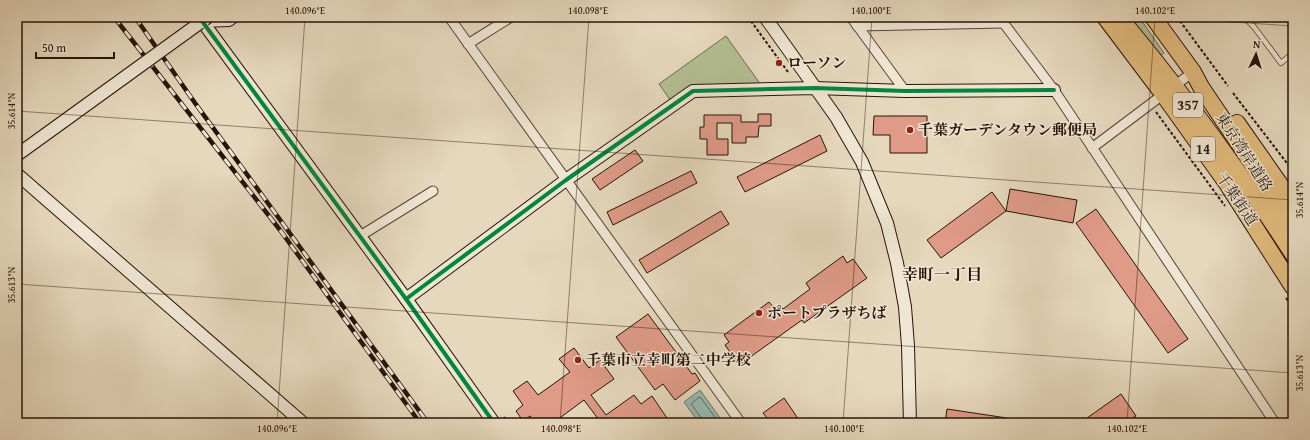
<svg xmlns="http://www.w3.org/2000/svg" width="1310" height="440" font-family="'Gentium Book Plus','Noto Serif JP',serif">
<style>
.green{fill:#b3bf92;stroke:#6e694e}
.water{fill:#96bab2;stroke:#6a776e}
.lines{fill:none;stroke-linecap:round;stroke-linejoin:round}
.shore{stroke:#5f665e;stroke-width:1}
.building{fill:#df9b88;stroke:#281309}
.lane-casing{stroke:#584436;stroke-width:6}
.street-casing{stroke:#584436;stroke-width:11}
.secondary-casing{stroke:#281309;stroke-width:14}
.highway-casing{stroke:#281309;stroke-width:18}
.path{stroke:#281309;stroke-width:2;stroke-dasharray:3 2;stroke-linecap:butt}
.lane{stroke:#efe6d4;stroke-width:4.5}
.street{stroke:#efe6d4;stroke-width:9}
.secondary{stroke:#efe6d4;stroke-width:12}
.highway{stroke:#e3bc7e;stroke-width:16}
.rail-casing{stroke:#281309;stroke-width:4.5}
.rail{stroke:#efe6d4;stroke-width:3;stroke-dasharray:9;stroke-linecap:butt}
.secondary-bridge-casing{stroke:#281309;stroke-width:14;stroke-linecap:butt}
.secondary-bridge{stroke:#efe6d4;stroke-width:12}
.cycleway-casing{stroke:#efe6d4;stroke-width:6}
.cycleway{stroke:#00873e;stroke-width:4}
.ticks{fill:none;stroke:#281309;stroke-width:1;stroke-opacity:0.45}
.poi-dot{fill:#8f2418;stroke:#efe6d4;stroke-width:1.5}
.labels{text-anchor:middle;stroke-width:3;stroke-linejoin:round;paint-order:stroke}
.shield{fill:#efe6d4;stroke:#645246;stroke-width:1}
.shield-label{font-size:14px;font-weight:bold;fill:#281309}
.poi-label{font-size:15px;font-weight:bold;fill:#281309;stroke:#efe6d4;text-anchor:start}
.street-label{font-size:15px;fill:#281309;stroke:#efe6d4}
.neighbourhood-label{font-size:16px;font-weight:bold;fill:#281309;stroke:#efe6d4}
.neatline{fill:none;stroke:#281309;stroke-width:1.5}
.ticks-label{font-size:10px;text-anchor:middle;fill:#281309}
</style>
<rect width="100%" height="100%" fill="#e6d8bd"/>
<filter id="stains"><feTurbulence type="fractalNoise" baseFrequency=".005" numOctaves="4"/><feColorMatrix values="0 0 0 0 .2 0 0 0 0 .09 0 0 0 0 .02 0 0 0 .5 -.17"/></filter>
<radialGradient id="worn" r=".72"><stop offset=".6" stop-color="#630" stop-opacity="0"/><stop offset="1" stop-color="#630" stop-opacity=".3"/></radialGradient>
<g class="green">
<path d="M1126,17H1139L1164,53L1159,57Z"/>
<path d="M726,36L761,85L671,101L659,84Z"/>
</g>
<path class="water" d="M700,390L723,422L722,423H699L684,402Z"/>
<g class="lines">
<path class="shore" d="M702,423V419L691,404L699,397L701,398L719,423"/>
</g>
<g class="building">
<path d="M758,114H771V126H759L758,137H746V143H732V123H717V139H728V155H707V139H700V127H704V115H741V122H758Z"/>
<path d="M874,116H927V153H890V135H873Z"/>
<path d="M820,135L827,151L745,192L737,177Z"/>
<path d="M635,150L643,161L600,190L592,179Z"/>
<path d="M691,171L697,183L613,225L607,212Z"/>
<path d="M1010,189L1077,200L1073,223L1006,211Z"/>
<path d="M992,192L1006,211L941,258L927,240Z"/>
<path d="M1096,209L1188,339L1168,353L1076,223Z"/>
<path d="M721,211L729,224L647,273L639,260Z"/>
<path d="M843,256L847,263L853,259L867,278L804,323L802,320L739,365L725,345L729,342L724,335L769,302L775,309L780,305L783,309L810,289L806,283Z"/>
<path d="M648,314L692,374L695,373L700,381L675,400L663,384L655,390L616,337Z"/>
<path d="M574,348L589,368L600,360L614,379L591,395L606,415L634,395L641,404L652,396L667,418L660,423H595L599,420L584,400L553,423H535L530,416L523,421L516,411L523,405L513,391L527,381L538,395L570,372L559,359Z"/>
<path d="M1121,394L1136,416L1126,423H1080Z"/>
<path d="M784,398L801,423H771L763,413Z"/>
<path d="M947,409L1007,418V423H945Z"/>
</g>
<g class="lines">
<g class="lane-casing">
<path id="lane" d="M1244,17L1254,27L1281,63L1293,53"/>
</g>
<g class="street-casing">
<g id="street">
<path d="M449,17L741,423"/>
<path d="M851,17L905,91"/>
<path d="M999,17L1054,90L1275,423"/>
<path d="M857,26L1003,23"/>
<path d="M468,44L511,17"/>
<path d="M1092,148L1193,72"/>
<path d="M360,236L433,191"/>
</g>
</g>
<g class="secondary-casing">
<g id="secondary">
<path d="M199,17L406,299L494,423"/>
<path d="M203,17L202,21L229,20L233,17"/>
<path d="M765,17L836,117L862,162L887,223L897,263L905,307L908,346L910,423"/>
<path d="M17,174L303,423"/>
<path d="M406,299L566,180L693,91L815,88L905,91L1054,90"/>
</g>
</g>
<g class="highway-casing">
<g id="highway">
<path d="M1105,17L1163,94L1226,182L1293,287"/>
<path d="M1119,17C1182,92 1240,172 1293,254"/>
<path d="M1153,17L1193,72L1201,87L1240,145L1293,229"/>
<path d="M1237,123L1293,203"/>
</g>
</g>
<g class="path">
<path d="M748,17L788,72"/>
<path d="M1177,17L1228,86"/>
<path d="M1233,93L1293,171"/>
<path d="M1156,112L1225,206"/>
<path d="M1286,298L1293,308"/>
<path d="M504,417L508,423"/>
</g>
<use href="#lane" class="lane"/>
<use href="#street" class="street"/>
<use href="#secondary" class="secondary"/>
<use href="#highway" class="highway"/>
<g class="rail-casing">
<g id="rail">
<path d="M114,17L280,230L420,423"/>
<path d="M135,17L195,103L428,423"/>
</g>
</g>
<use href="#rail" class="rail"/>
<g class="secondary-bridge-casing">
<path id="secondary-bridge" d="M17,155L208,17"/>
</g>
<use href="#secondary-bridge" class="secondary-bridge"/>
<g class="cycleway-casing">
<g id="cycleway">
<path d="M199,17L406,299L494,423"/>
<path d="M406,299L566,180L693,91L815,88L905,91L1054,90"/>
</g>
</g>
<use href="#cycleway" class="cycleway"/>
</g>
<path class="ticks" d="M1157,17L1293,26M17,88L22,17M17,111L1293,200M17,284L1293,373M277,423L305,17M560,423L589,17M843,423L872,17M1127,423L1155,17"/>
<g class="poi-dot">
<circle cx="779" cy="63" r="4"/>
<circle cx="910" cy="130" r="4"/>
<circle cx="759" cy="313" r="4"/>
<circle cx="578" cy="360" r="4"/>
</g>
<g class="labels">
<g class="shield">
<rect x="1173" y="93" width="30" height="24" rx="3"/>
<rect x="1191" y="137" width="24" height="24" rx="3"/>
</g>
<g class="shield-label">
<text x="1188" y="110">357</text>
<text x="1203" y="154">14</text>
</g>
<g class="poi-label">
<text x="787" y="68">ローソン</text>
<text x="918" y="135">千葉ガーデンタウン郵便局</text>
<text x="767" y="318">ポートプラザちば</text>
<text x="586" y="365">千葉市立幸町第二中学校</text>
</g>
<g class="street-label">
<text transform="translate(1244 152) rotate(57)" y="5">東京湾岸道路</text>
<text transform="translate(1237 199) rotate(56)" y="5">千葉街道</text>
</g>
<g class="neighbourhood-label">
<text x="942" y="280">幸町一丁目</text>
</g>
</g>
<rect width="1310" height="440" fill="none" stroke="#e6d8bd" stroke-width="44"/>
<g transform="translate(1256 54) rotate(4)" stroke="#efe6d4" stroke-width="3" paint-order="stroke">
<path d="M0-3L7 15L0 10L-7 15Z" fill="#281309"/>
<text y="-6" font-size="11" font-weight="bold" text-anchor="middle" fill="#281309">N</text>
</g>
<path d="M36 52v6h78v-6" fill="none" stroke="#281309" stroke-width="2"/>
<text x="42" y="52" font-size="12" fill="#281309" stroke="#efe6d4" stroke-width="3" paint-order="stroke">50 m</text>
<rect x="22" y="22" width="1266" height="396" class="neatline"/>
<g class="ticks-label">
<text x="305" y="14">140.096°E</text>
<text x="588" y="14">140.098°E</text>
<text x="871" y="14">140.100°E</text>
<text x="1155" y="14">140.102°E</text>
<text transform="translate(11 111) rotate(-90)" y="4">35.614°N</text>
<text transform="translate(1299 200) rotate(-90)" y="4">35.614°N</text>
<text transform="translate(11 285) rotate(-90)" y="4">35.613°N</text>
<text transform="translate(1299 373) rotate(-90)" y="4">35.613°N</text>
<text x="277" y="432">140.096°E</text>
<text x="561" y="432">140.098°E</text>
<text x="844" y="432">140.100°E</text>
<text x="1127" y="432">140.102°E</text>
</g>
<rect width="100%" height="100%" filter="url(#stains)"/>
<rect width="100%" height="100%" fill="url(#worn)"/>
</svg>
